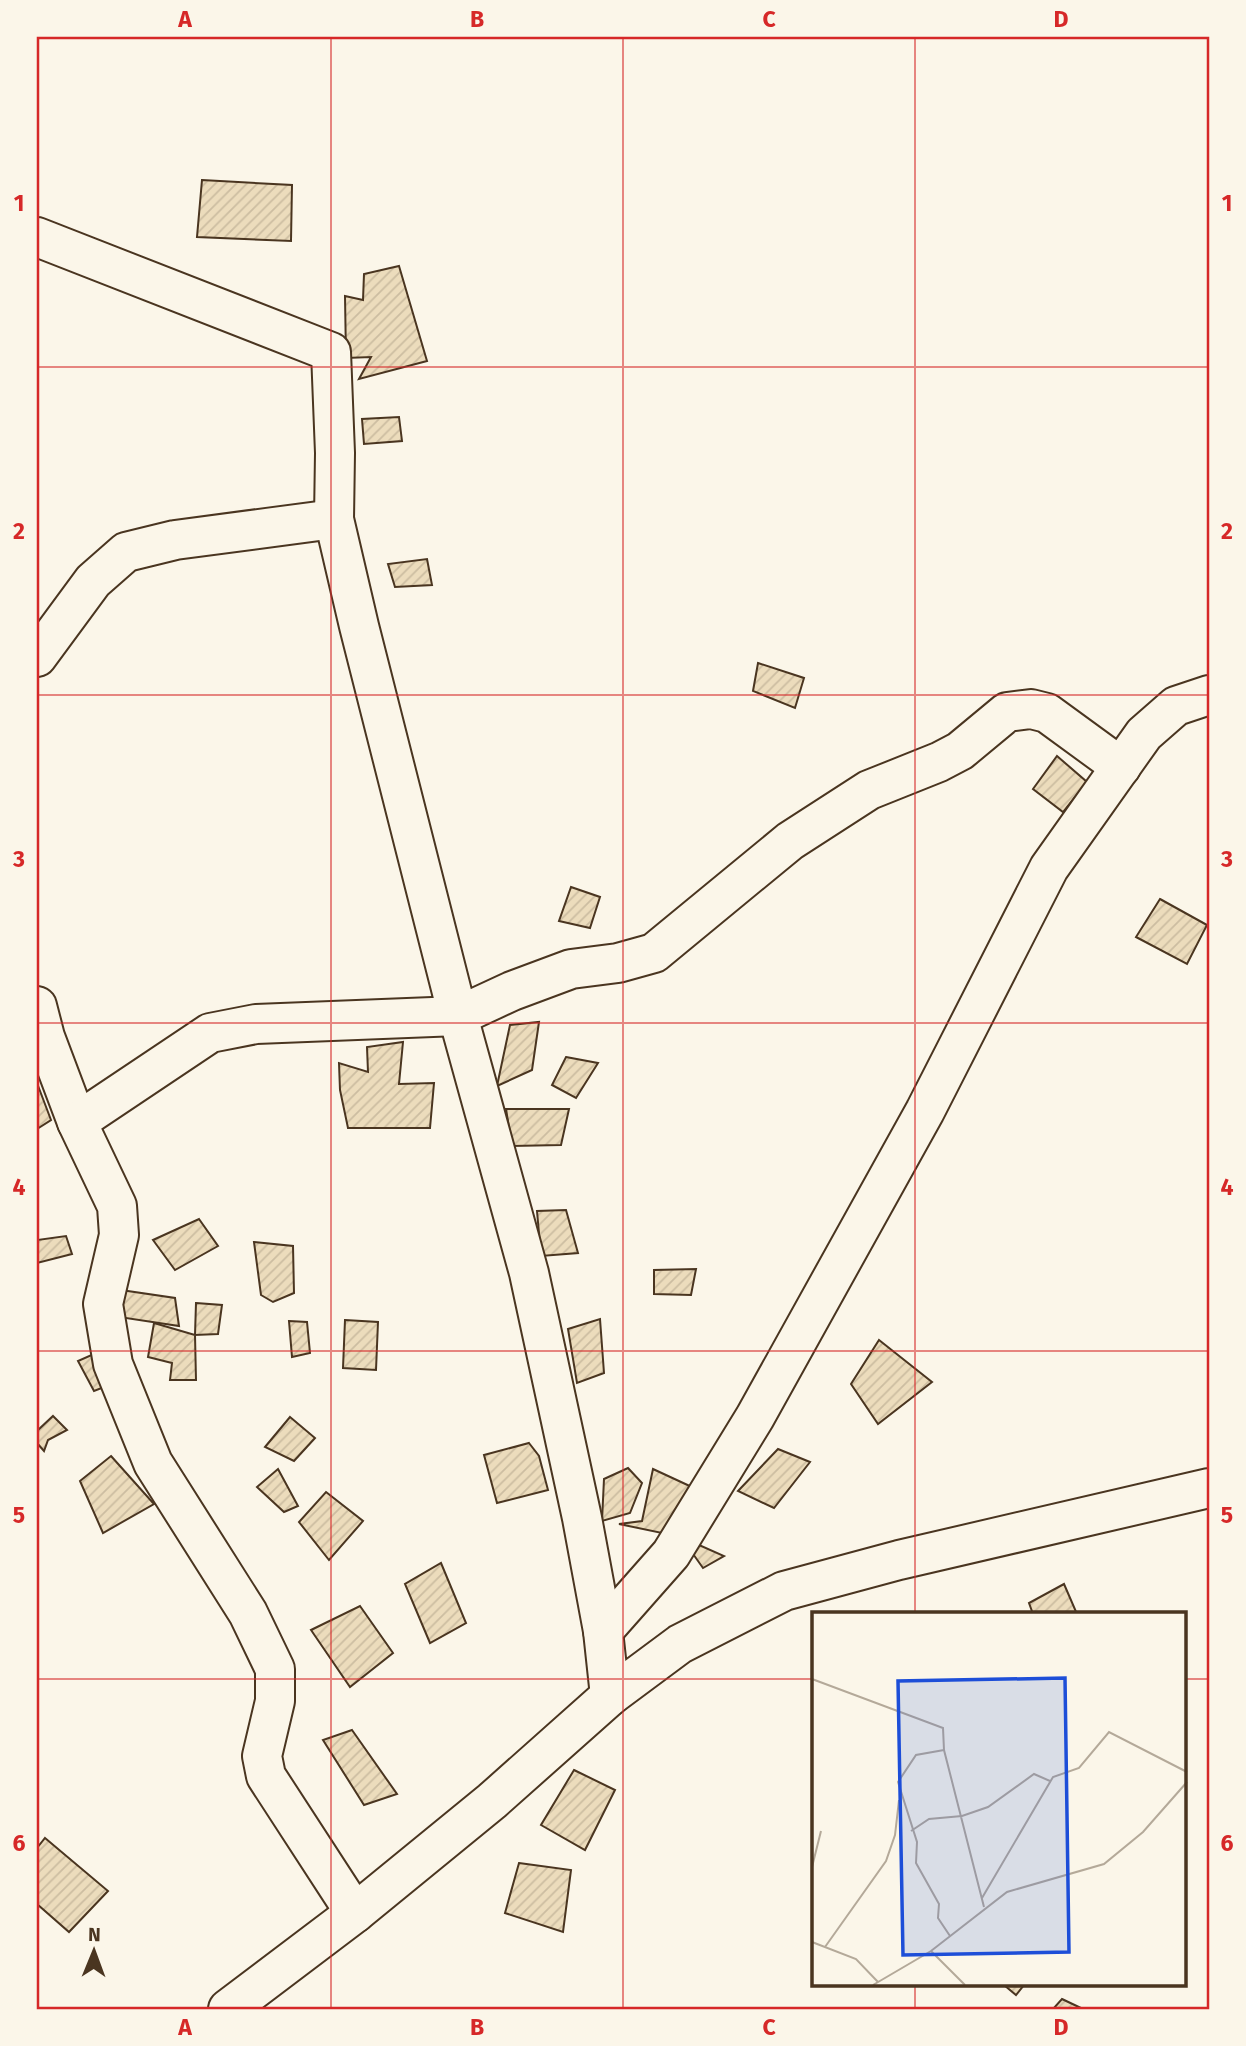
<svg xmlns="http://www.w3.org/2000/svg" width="1246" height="2046" font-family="'Fira Sans',sans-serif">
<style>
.building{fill:url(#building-hatch);stroke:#4a3520;stroke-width:2}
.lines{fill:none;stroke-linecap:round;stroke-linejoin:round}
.minor-casing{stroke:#4a3520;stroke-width:42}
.minor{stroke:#fbf6e9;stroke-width:38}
.grid{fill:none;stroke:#d62828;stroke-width:2;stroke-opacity:0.55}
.inset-road{fill:none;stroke:#b4a999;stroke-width:2}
.view{fill:#1d4ed8;fill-opacity:0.15;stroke:#1d4ed8;stroke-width:3.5}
.inset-edge{fill:none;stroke:#4a3520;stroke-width:3.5}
.neatline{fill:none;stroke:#d62828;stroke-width:2.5}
.grid-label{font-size:23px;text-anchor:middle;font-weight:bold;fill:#d62828}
</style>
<defs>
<pattern id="building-hatch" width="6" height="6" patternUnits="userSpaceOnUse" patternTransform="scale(1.75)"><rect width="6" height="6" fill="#ecdcbc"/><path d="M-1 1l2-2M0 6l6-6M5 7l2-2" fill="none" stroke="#ccbda1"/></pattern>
</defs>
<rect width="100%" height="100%" fill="#fbf6e9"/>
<g class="building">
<path d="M202,180L292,185L291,241L197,237Z"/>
<path d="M399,266L427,361L359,379L371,357L346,358L345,296L363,300L364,274Z"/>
<path d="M399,417L402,441L364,444L362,419Z"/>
<path d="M427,559L432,585L395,587L388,564Z"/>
<path d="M758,663L804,678L795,708L753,691Z"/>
<path d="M1057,756L1087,782L1063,812L1033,789Z"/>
<path d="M571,887L600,897L590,928L559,921Z"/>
<path d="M1160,899L1207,925L1187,964L1136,937Z"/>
<path d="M539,1022L532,1070L497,1086L510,1025Z"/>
<path d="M403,1042L399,1084L434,1083L430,1128H348L340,1090L339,1063L368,1072L367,1047Z"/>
<path d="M566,1057L598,1063L576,1098L552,1085Z"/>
<path d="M37,1083L51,1120L37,1129Z"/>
<path d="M506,1109H569L561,1145L512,1146Z"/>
<path d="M566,1210L578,1253L541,1256L537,1211Z"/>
<path d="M199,1219L218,1246L175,1270L153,1240Z"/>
<path d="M66,1236L72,1254L37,1263V1240Z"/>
<path d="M254,1242L293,1246L294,1293L273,1302L261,1295Z"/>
<path d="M696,1269L691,1295L654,1294V1270Z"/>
<path d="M121,1290L175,1298L179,1326L119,1317Z"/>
<path d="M196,1303L222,1305L218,1334L195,1335Z"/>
<path d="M600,1319L604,1373L577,1383L568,1329Z"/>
<path d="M345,1320L378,1322L376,1370L343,1368Z"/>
<path d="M289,1321L307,1322L310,1353L292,1357Z"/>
<path d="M154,1323L195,1335L196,1380H170L172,1363L148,1357Z"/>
<path d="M879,1340L932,1382L878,1424L851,1384Z"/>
<path d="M96,1353L112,1384L94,1391L78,1361Z"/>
<path d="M53,1416L67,1430L48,1440L44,1451L37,1443V1431Z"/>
<path d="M290,1417L315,1438L294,1461L265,1447Z"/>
<path d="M529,1443L539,1456L548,1490L497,1503L484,1455Z"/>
<path d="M778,1449L810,1462L774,1508L738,1491Z"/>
<path d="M111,1456L154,1504L103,1533L80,1481Z"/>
<path d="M628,1468L642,1483L630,1513L602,1521L604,1479Z"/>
<path d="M278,1469L298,1506L284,1512L257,1487Z"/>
<path d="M653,1469L707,1494L681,1537L619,1524L642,1521Z"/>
<path d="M326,1492L363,1521L329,1560L299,1522Z"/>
<path d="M681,1537L724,1556L703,1568Z"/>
<path d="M441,1563L466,1623L430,1643L405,1584Z"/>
<path d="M1064,1584L1077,1614H1033L1029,1603Z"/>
<path d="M360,1606L393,1653L350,1687L311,1630Z"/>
<path d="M352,1730L397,1794L364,1805L323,1740Z"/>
<path d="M574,1770L615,1790L585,1850L541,1825Z"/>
<path d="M45,1838L108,1891L69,1932L37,1904V1848Z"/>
<path d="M519,1863L571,1870L563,1932L505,1913Z"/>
<path d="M1004,1985H1024L1016,1995Z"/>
<path d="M1062,1999L1083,2009H1053Z"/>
</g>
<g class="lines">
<g class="minor-casing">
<g id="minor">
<path d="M37,237L331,352L335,453L334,519L359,626L458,1016L529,1273L582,1518L603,1631L610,1696"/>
<path d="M37,657L93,581L126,552L175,540L334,519"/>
<path d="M37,1006L45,1037L77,1122L117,1206L119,1235L103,1304L113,1364L153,1463L248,1613L275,1669V1701L262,1756L266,1776L355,1913"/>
<path d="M77,1122L210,1033L256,1024L458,1016L512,991L571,969L618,963L654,953L790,841L869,790L939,762L960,751L1007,712L1031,709L1047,713L1121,767"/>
<path d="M603,1631L671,1554L755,1417L925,1111L1049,868L1144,734L1176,706L1209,695"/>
<path d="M228,2009L355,1913L492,1801L610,1696L680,1644L784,1591L899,1560L1209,1488"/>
</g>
</g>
<use href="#minor" class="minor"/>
</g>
<path class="grid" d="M331,37V2009M623,37V2009M915,37V1614M37,367H1209M37,695H1209M37,1023H1209M37,1351H1209M37,1679H814M1185,1679H1209M915,1985V2009"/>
<g transform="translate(812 1612)">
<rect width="374" height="374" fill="#fbf6e9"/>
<path class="inset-road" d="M0,67L131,116L132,138L172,295M132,138L104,143L86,170L105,230L104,251L127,292L126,306L138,324M99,219L117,207L150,204L176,195L222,162L238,169M0,255L9,219M170,286L241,165L267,156L297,120L375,160M0,330L44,347L66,370M13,335L74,249L83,223L87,188M119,339L153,373M61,373L119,339L195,280L292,252L331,220L375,170"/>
<path class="view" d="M253,66L257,340L91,343L86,69Z"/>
<rect width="374" height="374" class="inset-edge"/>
</g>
<rect width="1246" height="2046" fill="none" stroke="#fbf6e9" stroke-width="77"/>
<g transform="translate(94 1951) rotate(1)" stroke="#fbf6e9" stroke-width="5" paint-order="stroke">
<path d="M0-5L12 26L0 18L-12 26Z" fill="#4a3520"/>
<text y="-10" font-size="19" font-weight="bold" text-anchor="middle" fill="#4a3520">N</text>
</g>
<rect x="38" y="38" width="1170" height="1970" class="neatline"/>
<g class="grid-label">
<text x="185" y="27">A</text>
<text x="477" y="27">B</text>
<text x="769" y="27">C</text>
<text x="1061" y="27">D</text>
<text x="19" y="211">1</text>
<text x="1227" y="211">1</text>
<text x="19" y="539">2</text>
<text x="1227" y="539">2</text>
<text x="19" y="867">3</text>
<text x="1227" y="867">3</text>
<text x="19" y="1195">4</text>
<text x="1227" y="1195">4</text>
<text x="19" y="1523">5</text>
<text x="1227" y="1523">5</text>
<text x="19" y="1851">6</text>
<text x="1227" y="1851">6</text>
<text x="185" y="2035">A</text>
<text x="477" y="2035">B</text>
<text x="769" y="2035">C</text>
<text x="1061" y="2035">D</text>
</g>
</svg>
